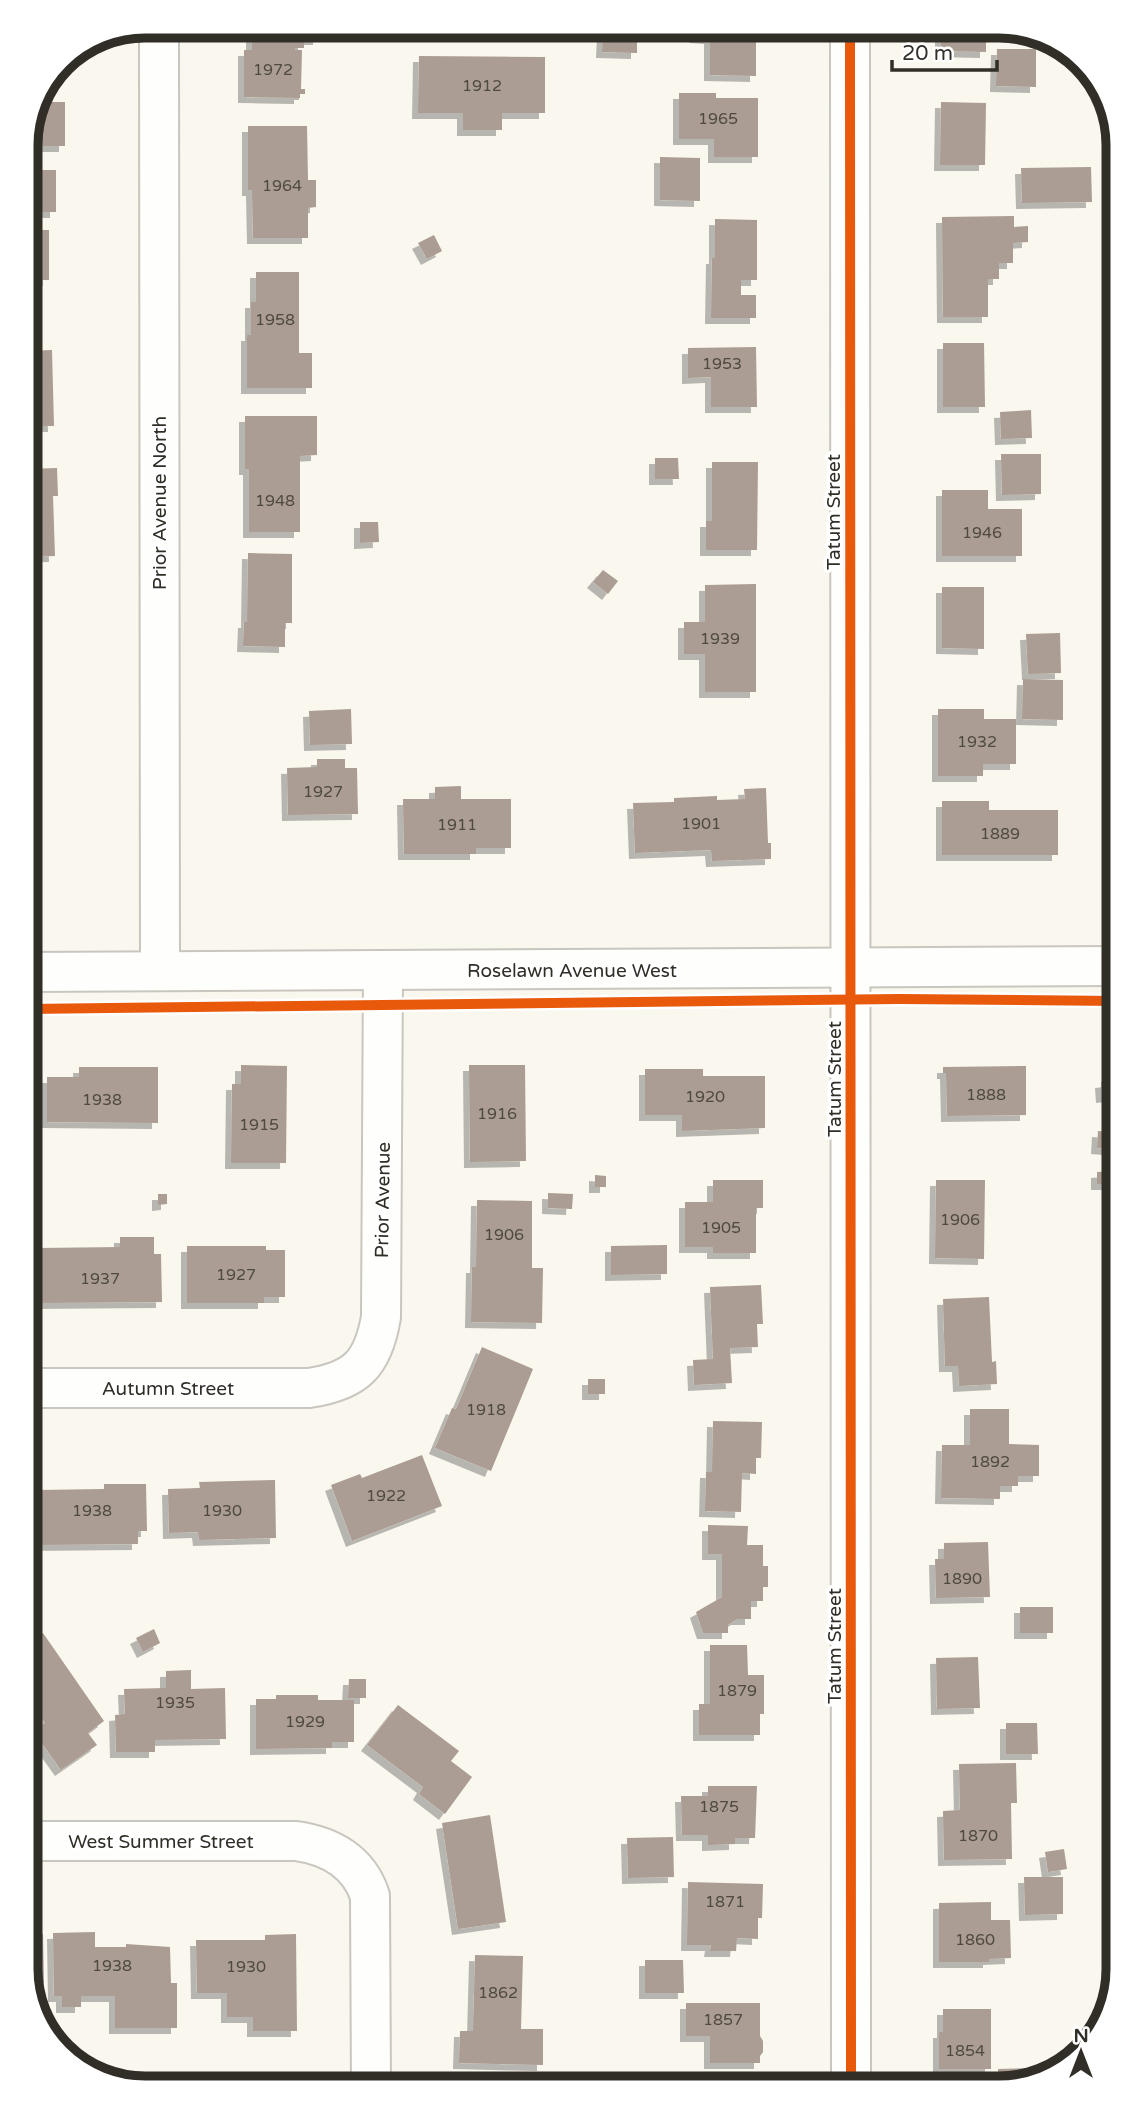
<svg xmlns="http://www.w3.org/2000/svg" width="1144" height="2115" font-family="'Varela Round',sans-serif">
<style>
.building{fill:#ab9d93;filter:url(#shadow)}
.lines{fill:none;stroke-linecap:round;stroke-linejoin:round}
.minor-casing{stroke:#c8c6be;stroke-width:42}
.minor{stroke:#fefefc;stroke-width:38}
.cycleway-casing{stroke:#fff;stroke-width:15}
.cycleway{stroke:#e8590c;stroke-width:10}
.labels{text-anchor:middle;stroke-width:7;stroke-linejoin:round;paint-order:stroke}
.number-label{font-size:16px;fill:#4f4a41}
.street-label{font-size:19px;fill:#302e26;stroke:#fff}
.rim{fill:none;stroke:#302e26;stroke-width:9}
</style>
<defs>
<filter id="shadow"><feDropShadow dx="-6" dy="6" stdDeviation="0" flood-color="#0004"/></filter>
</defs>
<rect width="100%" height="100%" fill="#faf7ee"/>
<g class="building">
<path d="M941,27H1007L1009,36H986V52L941,51Z"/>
<path d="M756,29V76L710,75V38L695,37V30Z"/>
<path d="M603,30H637V53L602,52Z"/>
<path d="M319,33V39H304V48H295V50H302L301,89H305V94H300V98L244,97V50H252V34Z"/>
<path d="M997,49H1036V87L996,86Z"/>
<path d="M419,56L545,57V113H502V130H463V113H418Z"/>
<path d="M679,93H716V98H758V157H714V139H679Z"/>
<path d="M43,102H65V146H35V170H56V212H26V138Z"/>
<path d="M941,102L986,103L985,165H940Z"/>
<path d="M248,126H307L308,180H316V207L308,208V238H253L252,190H248Z"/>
<path d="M660,157L700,158V201L660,200Z"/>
<path d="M1091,167L1092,202L1022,203L1021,168Z"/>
<path d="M1014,216V227L1028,226V242L1013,243V263H999V279H988V317H943L942,217Z"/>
<path d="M715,219L757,220V280H741V295H756V318H711L712,258H715Z"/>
<path d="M26,230H49V280H40L39,320H26Z"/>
<path d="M434,235L442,251L427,259L418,243Z"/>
<path d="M256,272H299V353H312V388H247V335H251V302H256Z"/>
<path d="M943,343H984L985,407H943Z"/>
<path d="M756,347L757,407H711V377L688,378V348Z"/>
<path d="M52,350L54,426H26V351Z"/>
<path d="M1031,410L1032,438L1001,439L1000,412Z"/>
<path d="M245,416H317V455L300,456V532H249V469H245Z"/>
<path d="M1001,454H1041V494L1002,495Z"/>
<path d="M655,458H678L679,479H655Z"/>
<path d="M712,462H758L757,550H706V521H712Z"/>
<path d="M57,468L58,496H53L55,556L26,557V469Z"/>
<path d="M942,490H988V509H1022V556H942Z"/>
<path d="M360,522H378L379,542L360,543Z"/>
<path d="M248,553L292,554V623H285V647L243,646L244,622H247Z"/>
<path d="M603,570L618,581L608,594L593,582Z"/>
<path d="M756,584V692H705V654H684V622H705V585Z"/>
<path d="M942,587H984V649L942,648Z"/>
<path d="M1060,633L1061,673L1028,674L1026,634Z"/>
<path d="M1023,679L1063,680V720L1022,719Z"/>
<path d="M351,709L352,744L310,745L309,711Z"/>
<path d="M938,709H984V719H1016V764H983V776H938Z"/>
<path d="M41,713L42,753H26V714Z"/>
<path d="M317,759H345V768H357L358,814L288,815L287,768L317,767Z"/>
<path d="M461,786V799H511V848H476V854H404L403,799H435V787Z"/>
<path d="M766,788L768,843H771V859L712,861L711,850L635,853L633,803L674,802V798L717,796V800L745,799L744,789Z"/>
<path d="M942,801H989V810H1058V855H942Z"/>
<path d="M241,1065L287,1066L286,1163H231L232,1084H241Z"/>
<path d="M469,1065H525L526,1161L470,1162Z"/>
<path d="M1026,1066V1115L947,1116L946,1073H943V1067Z"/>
<path d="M79,1067H158V1123L47,1122V1077H79Z"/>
<path d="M645,1069H703V1076H765V1128L682,1131V1115H645Z"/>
<path d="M1110,1081L1112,1096L1102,1097L1101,1082Z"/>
<path d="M1098,1131L1111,1132L1109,1149L1097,1148Z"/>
<path d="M1111,1171V1184H1097V1172Z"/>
<path d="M595,1175L606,1176V1187H595Z"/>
<path d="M713,1180H763V1208H756V1253H713V1247H685V1202H713Z"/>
<path d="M936,1180H985L984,1259L935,1258Z"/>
<path d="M548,1193L573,1194L572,1209L548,1208Z"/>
<path d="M158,1194H167V1204L158,1205Z"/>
<path d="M477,1200L532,1201V1268H543L542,1323L471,1322L472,1267H476Z"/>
<path d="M120,1237H154V1254H161L162,1302L39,1303L38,1248L120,1247Z"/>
<path d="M667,1245V1274L611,1275V1246Z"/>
<path d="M187,1246H266V1250H285V1297H264V1303H187Z"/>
<path d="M761,1285L763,1324H757L758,1347L730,1348L732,1383L694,1385L693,1360L713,1359L710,1287Z"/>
<path d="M989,1297L992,1362L996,1361L997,1384L959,1386L958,1366H945L943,1299Z"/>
<path d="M482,1347L533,1369L491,1471L435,1448L452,1408L456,1409Z"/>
<rect x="588" y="1379" width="17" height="15"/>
<path d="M970,1409H1009V1444L1039,1445V1476H1018V1486H1000V1499L941,1498L942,1445H970Z"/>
<path d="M713,1421L762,1422L761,1458H756V1474L742,1473L741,1512L705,1511L706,1472H712Z"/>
<path d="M422,1455L442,1506L352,1541L331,1485L360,1474L362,1478Z"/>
<path d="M275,1480L276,1538L199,1540L198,1532L169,1533L168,1489L200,1488L199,1482Z"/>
<path d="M104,1484H146L147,1531H138V1544L38,1545V1490L104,1489Z"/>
<path d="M708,1525L748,1526L747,1545H763V1566H768V1587H763V1601H751V1619H737L728,1625V1633H703L696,1612L722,1597V1554H708Z"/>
<path d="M988,1542L990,1597L936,1598L935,1559H944V1543Z"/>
<rect x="1020" y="1607" width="33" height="26"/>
<path d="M154,1629L160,1643L143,1652L136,1638Z"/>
<path d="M43,1633L104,1721L88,1733L97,1745L61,1770L33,1731L45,1723L26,1696V1645Z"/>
<path d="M710,1645H747L748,1675H764V1714H760V1735H699V1704H710Z"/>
<path d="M978,1657L980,1708L937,1709L936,1658Z"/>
<path d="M191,1670V1689L225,1688L226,1739L155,1740V1752H116L115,1715L125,1714L124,1689L166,1688V1671Z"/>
<path d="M349,1679H366V1698H348Z"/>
<path d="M276,1695H318V1700H354V1742H332V1748L256,1749V1699H276Z"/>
<path d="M398,1705L459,1751L451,1761L472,1777L445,1814L419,1794L423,1787L367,1745Z"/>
<path d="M1006,1723H1037L1038,1754H1006Z"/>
<path d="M1016,1763L1017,1803H1011L1012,1859L944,1860L943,1811L960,1810L959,1764Z"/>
<path d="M708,1786H757L755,1838H735V1844L708,1845V1835H682L681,1796H708Z"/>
<path d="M490,1815L506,1922L458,1929L442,1823Z"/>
<path d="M673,1837L674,1877L628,1878L627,1838Z"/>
<path d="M1064,1849L1067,1869L1048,1872L1045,1852Z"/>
<path d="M1024,1877H1063V1914L1025,1915Z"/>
<path d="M688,1882L763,1884L762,1918H758V1939L737,1938L736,1951H710L711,1945H687Z"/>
<path d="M991,1902V1920H1010L1011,1958L989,1959V1962H939V1903Z"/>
<path d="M95,1932V1947H126V1944L170,1947L171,1983H177V2028H115V1996H81V2007H62V1996H54L53,1933Z"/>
<path d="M26,1934H43L44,1983H29L26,1970Z"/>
<path d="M296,1934L297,2031H253V2017H227V1993H197L196,1940H265V1935Z"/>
<path d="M475,1955L523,1956L521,2029H543V2065L459,2063L460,2031H473Z"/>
<path d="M645,1960H683L684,1993H645Z"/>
<path d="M686,2003H760V2036L763,2041V2052L760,2056V2063H710V2036H686Z"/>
<path d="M943,2009H991V2069H939V2032H943Z"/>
<path d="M1032,2068V2082L998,2089V2069Z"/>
<rect x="640" y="2076" width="41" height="13"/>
</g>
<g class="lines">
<g class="minor-casing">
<g id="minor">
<path d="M850,28L851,2089"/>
<path d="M159,35L160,971"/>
<path d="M26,972L1118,966"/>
<path d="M26,1388H309C356,1381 373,1364 381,1317L383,971"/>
<path d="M26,1841H296C331,1846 359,1862 370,1896L371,2089"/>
</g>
</g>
<use href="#minor" class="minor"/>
<g class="cycleway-casing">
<g id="cycleway">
<path d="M850,28L851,2089"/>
<path d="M26,1009L900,999L1118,1001"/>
</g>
</g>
<use href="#cycleway" class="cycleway"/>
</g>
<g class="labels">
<g class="number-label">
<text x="273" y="75">1972</text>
<text x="482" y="91">1912</text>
<text x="718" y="124">1965</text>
<text x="282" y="191">1964</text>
<text x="275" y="325">1958</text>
<text x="722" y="369">1953</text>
<text x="275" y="506">1948</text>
<text x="982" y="538">1946</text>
<text x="720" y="644">1939</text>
<text x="977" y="747">1932</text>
<text x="323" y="797">1927</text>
<text x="701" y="829">1901</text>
<text x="457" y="830">1911</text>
<text x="1000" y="839">1889</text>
<text x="986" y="1100">1888</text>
<text x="705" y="1102">1920</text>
<text x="102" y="1105">1938</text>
<text x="497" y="1119">1916</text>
<text x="259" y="1130">1915</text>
<text x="960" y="1225">1906</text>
<text x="721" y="1233">1905</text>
<text x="504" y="1240">1906</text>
<text x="236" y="1280">1927</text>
<text x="100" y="1284">1937</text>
<text x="486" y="1415">1918</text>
<text x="990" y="1467">1892</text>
<text x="386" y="1501">1922</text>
<text x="92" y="1516">1938</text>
<text x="222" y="1516">1930</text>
<text x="962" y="1584">1890</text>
<text x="737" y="1696">1879</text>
<text x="175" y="1708">1935</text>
<text x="305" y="1727">1929</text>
<text x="719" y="1812">1875</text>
<text x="978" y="1841">1870</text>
<text x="725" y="1907">1871</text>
<text x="975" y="1945">1860</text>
<text x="112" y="1971">1938</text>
<text x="246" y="1972">1930</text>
<text x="498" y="1998">1862</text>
<text x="723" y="2025">1857</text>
<text x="965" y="2056">1854</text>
</g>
<g class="street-label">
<text transform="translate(159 503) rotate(-90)" y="7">Prior Avenue North</text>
<text transform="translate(833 512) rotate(-90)" y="7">Tatum Street</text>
<text x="572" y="977">Roselawn Avenue West</text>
<text transform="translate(834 1079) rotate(-90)" y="7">Tatum Street</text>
<text transform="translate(382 1200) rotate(-89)" y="7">Prior Avenue</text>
<text x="168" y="1395">Autumn Street</text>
<text transform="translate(834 1646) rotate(-90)" y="7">Tatum Street</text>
<text x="161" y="1848">West Summer Street</text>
</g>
</g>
<path d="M0 0H1144V2115H0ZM145 38H999A107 107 0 0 1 1106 145V1969A107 107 0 0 1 999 2076H145A107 107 0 0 1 38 1969V145A107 107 0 0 1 145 38Z" fill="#fff" fill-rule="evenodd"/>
<path class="rim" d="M145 38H999A107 107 0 0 1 1106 145V1969A107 107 0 0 1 999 2076H145A107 107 0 0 1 38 1969V145A107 107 0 0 1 145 38Z"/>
<g transform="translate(1081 2052)" stroke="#ffffff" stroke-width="5" paint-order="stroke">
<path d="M0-5L12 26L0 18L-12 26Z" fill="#302e26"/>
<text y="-10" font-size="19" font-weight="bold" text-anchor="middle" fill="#302e26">N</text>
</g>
<path d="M892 60v10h105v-10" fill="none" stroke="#302e26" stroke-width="3.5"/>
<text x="902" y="60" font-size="21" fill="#302e26" stroke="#ffffff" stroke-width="5" paint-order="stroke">20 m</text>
</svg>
